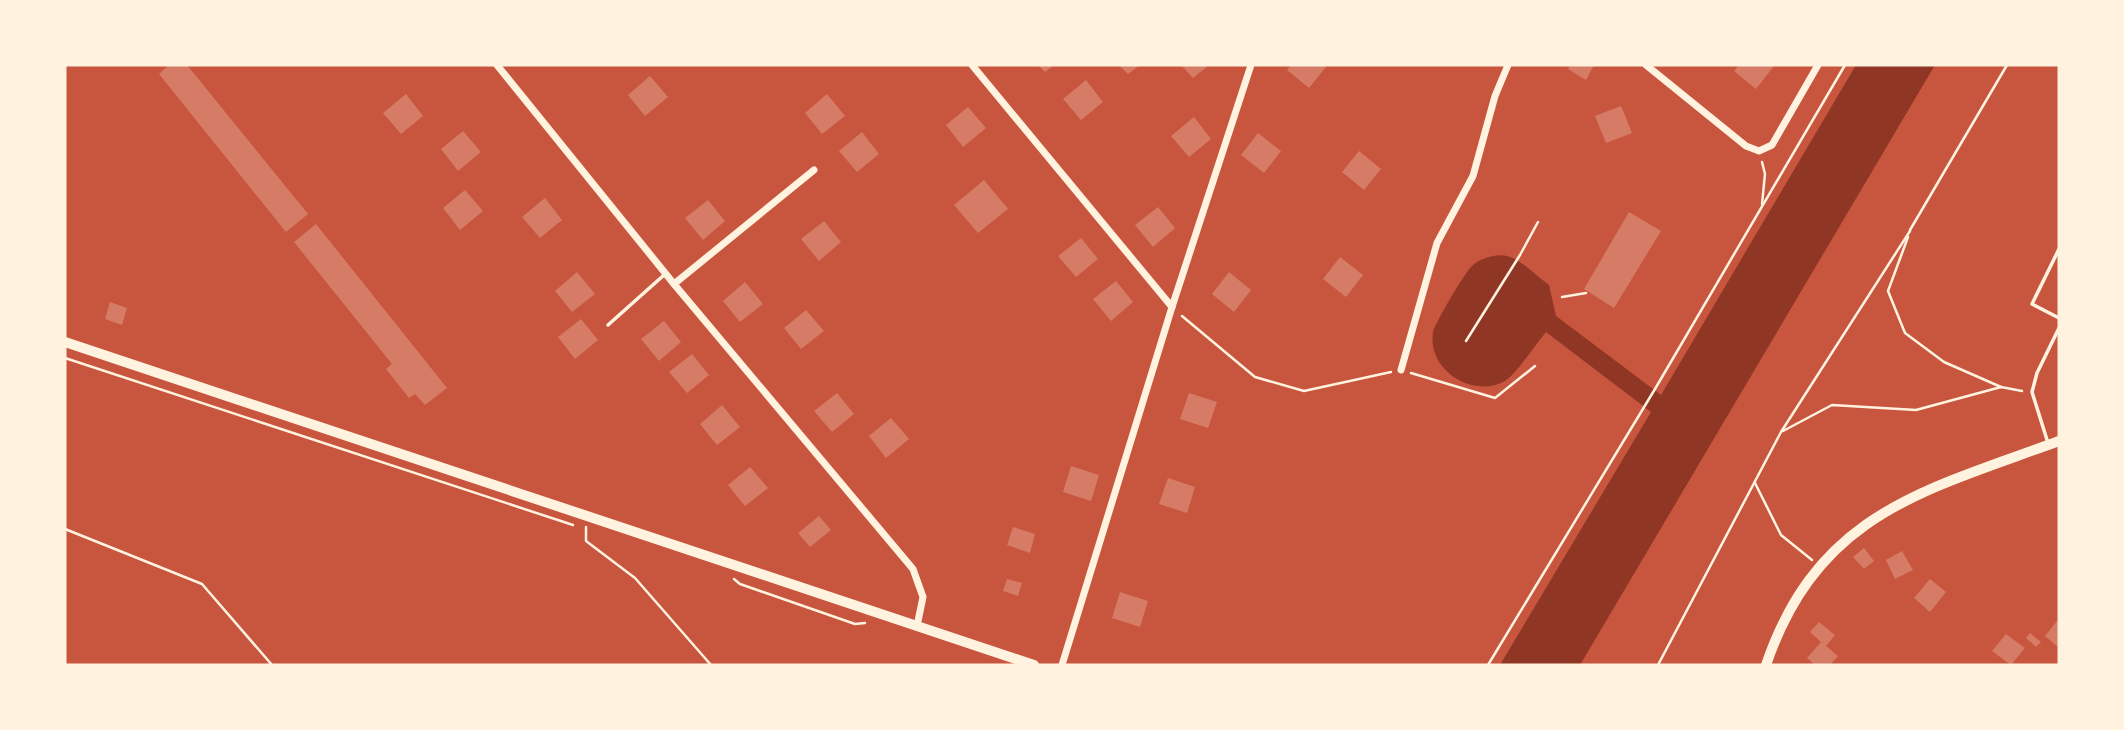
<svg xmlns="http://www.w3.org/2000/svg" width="2124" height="730" font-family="'Fira Sans Condensed',sans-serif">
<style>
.water{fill:#8f3625}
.building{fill:#d67c66}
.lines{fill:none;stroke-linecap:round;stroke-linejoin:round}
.path{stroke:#fff3e0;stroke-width:2.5}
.service{stroke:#fff3e0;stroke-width:3.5}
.minor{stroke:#fff3e0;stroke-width:7}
.tertiary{stroke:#fff3e0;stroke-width:10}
</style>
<rect width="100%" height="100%" fill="#c8553d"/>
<path class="water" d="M1856,65H1935L1580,665H1500L1651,412L1546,332C1537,343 1515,375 1505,381C1472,399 1427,370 1433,332C1434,325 1464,274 1471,267C1479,258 1499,252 1510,257C1522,261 1539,278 1549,285L1556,316L1661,395Z"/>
<g class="building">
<path d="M169,65H187L308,214L286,232L159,74Z"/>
<path d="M1038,65H1054L1045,72Z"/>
<path d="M1119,65H1140L1128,74Z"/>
<path d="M1181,65H1209L1193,78Z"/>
<path d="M1291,65H1324L1326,67L1309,88L1287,70Z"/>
<path d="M1570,65H1594L1586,80L1568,69Z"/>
<path d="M1739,65H1772L1774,66L1756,89L1734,71Z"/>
<path d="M650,76L668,97L645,116L628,95Z"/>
<path d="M1086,80L1103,102L1081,120L1063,99Z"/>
<path d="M406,94L423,116L401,134L383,113Z"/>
<path d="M827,94L845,116L822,134L805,113Z"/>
<path d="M1621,106L1632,133L1606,143L1595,116Z"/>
<path d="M968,107L986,128L963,147L946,125Z"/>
<path d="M1194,117L1211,139L1189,157L1171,136Z"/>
<path d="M463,131L481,152L458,171L441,149Z"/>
<path d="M862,132L879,154L857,172L839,151Z"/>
<path d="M1258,133L1281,151L1264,173L1241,155Z"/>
<path d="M1359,151L1381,169L1364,190L1342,172Z"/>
<path d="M984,180L1008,209L978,233L954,205Z"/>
<path d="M465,190L483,211L460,230L443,208Z"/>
<path d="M545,198L562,220L540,238L522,217Z"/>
<path d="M708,200L725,221L703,240L685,218Z"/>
<path d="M1158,207L1175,228L1153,247L1135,225Z"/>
<path d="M1629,212L1661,231L1614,308L1584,289Z"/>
<path d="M824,221L841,242L819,261L801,239Z"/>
<path d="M316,224L447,388L425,405L415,394L409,398L386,369L392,364L294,242Z"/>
<path d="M1081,238L1098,259L1076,277L1058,256Z"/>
<path d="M1340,257L1363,275L1346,297L1323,279Z"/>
<path d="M577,272L595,294L572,312L555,291Z"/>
<path d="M1229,272L1251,290L1234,312L1212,294Z"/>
<path d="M1116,281L1133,302L1111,321L1093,299Z"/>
<path d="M745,282L763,304L740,322L723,301Z"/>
<path d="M110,302L127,308L122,325L105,319Z"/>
<path d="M806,310L824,331L801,349L784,328Z"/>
<path d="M581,319L598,340L575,359L558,337Z"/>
<path d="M664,321L681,342L659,361L641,339Z"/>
<path d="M692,354L709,375L687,393L669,372Z"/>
<path d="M837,393L854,414L832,432L814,411Z"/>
<path d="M1189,393L1217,402L1208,428L1180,419Z"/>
<path d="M722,405L740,427L717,445L700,424Z"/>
<path d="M891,418L909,439L886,458L869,436Z"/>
<path d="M1071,466L1099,475L1091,501L1063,492Z"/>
<path d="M750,467L768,488L745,506L728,485Z"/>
<path d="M1168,478L1195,487L1187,513L1159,504Z"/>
<path d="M819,516L831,530L810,547L798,533Z"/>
<path d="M1013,527L1035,534L1030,553L1007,545Z"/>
<path d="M1864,548L1874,561L1864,569L1853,557Z"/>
<path d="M1902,551L1913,570L1895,579L1886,560Z"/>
<path d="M1007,579L1022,583L1018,596L1003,591Z"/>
<path d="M1930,579L1946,592L1930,612L1914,598Z"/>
<path d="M1120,592L1148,601L1140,627L1112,618Z"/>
<path d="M2057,621L2059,623V648L2045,636Z"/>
<path d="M1819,622L1835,635L1826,646L1838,656L1830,665H1815L1807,658L1821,642L1810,632Z"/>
<path d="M2030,633L2041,642L2036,647L2026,638Z"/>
<path d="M2006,634L2025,648L2011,665L1992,651Z"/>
</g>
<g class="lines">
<g class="path">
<path d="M1762,162L1765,174L1762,204"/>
<path d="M1910,230L2007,65"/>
<path d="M1908,237L1888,291L1905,333L1944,362L2001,387"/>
<path d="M1562,297L1586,293"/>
<path d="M1182,316L1255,377L1304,391L1391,372"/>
<path d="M1466,341L1520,255L1538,222"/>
<path d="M65,358L573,525"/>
<path d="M1411,373L1495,398L1535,366"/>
<path d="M1783,431L1832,405L1916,410L2001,387L2022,391"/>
<path d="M1755,483L1781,535L1812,560"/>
<path d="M586,527V541L635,578L711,665"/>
<path d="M65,529L202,584L272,665"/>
<path d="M734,579L740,584L855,624L865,623"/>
<path d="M1488,665L1655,389L1845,65"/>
<path d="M1658,665L1781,432L1910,231"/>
</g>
<g class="service">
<path d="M2059,249L2032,304L2059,318"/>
<path d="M608,325L664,275"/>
<path d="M2048,443L2032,392L2037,373L2059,328"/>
</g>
<g class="minor">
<path d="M497,65L674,284L913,569L923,597L917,626"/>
<path d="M972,65L1172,307"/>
<path d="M1646,65L1746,146L1759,151L1772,145L1818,65"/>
<path d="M674,284L814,170"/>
<path d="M1401,370L1437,243L1473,176L1495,96L1508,65"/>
<path d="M1062,665L1172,307L1251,65"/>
</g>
<g class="tertiary">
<path d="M65,342L1034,665"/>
<path d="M1766,665C1818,513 1923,491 2059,441"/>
</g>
</g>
<rect width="2124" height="730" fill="none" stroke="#fff3e0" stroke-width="133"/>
</svg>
